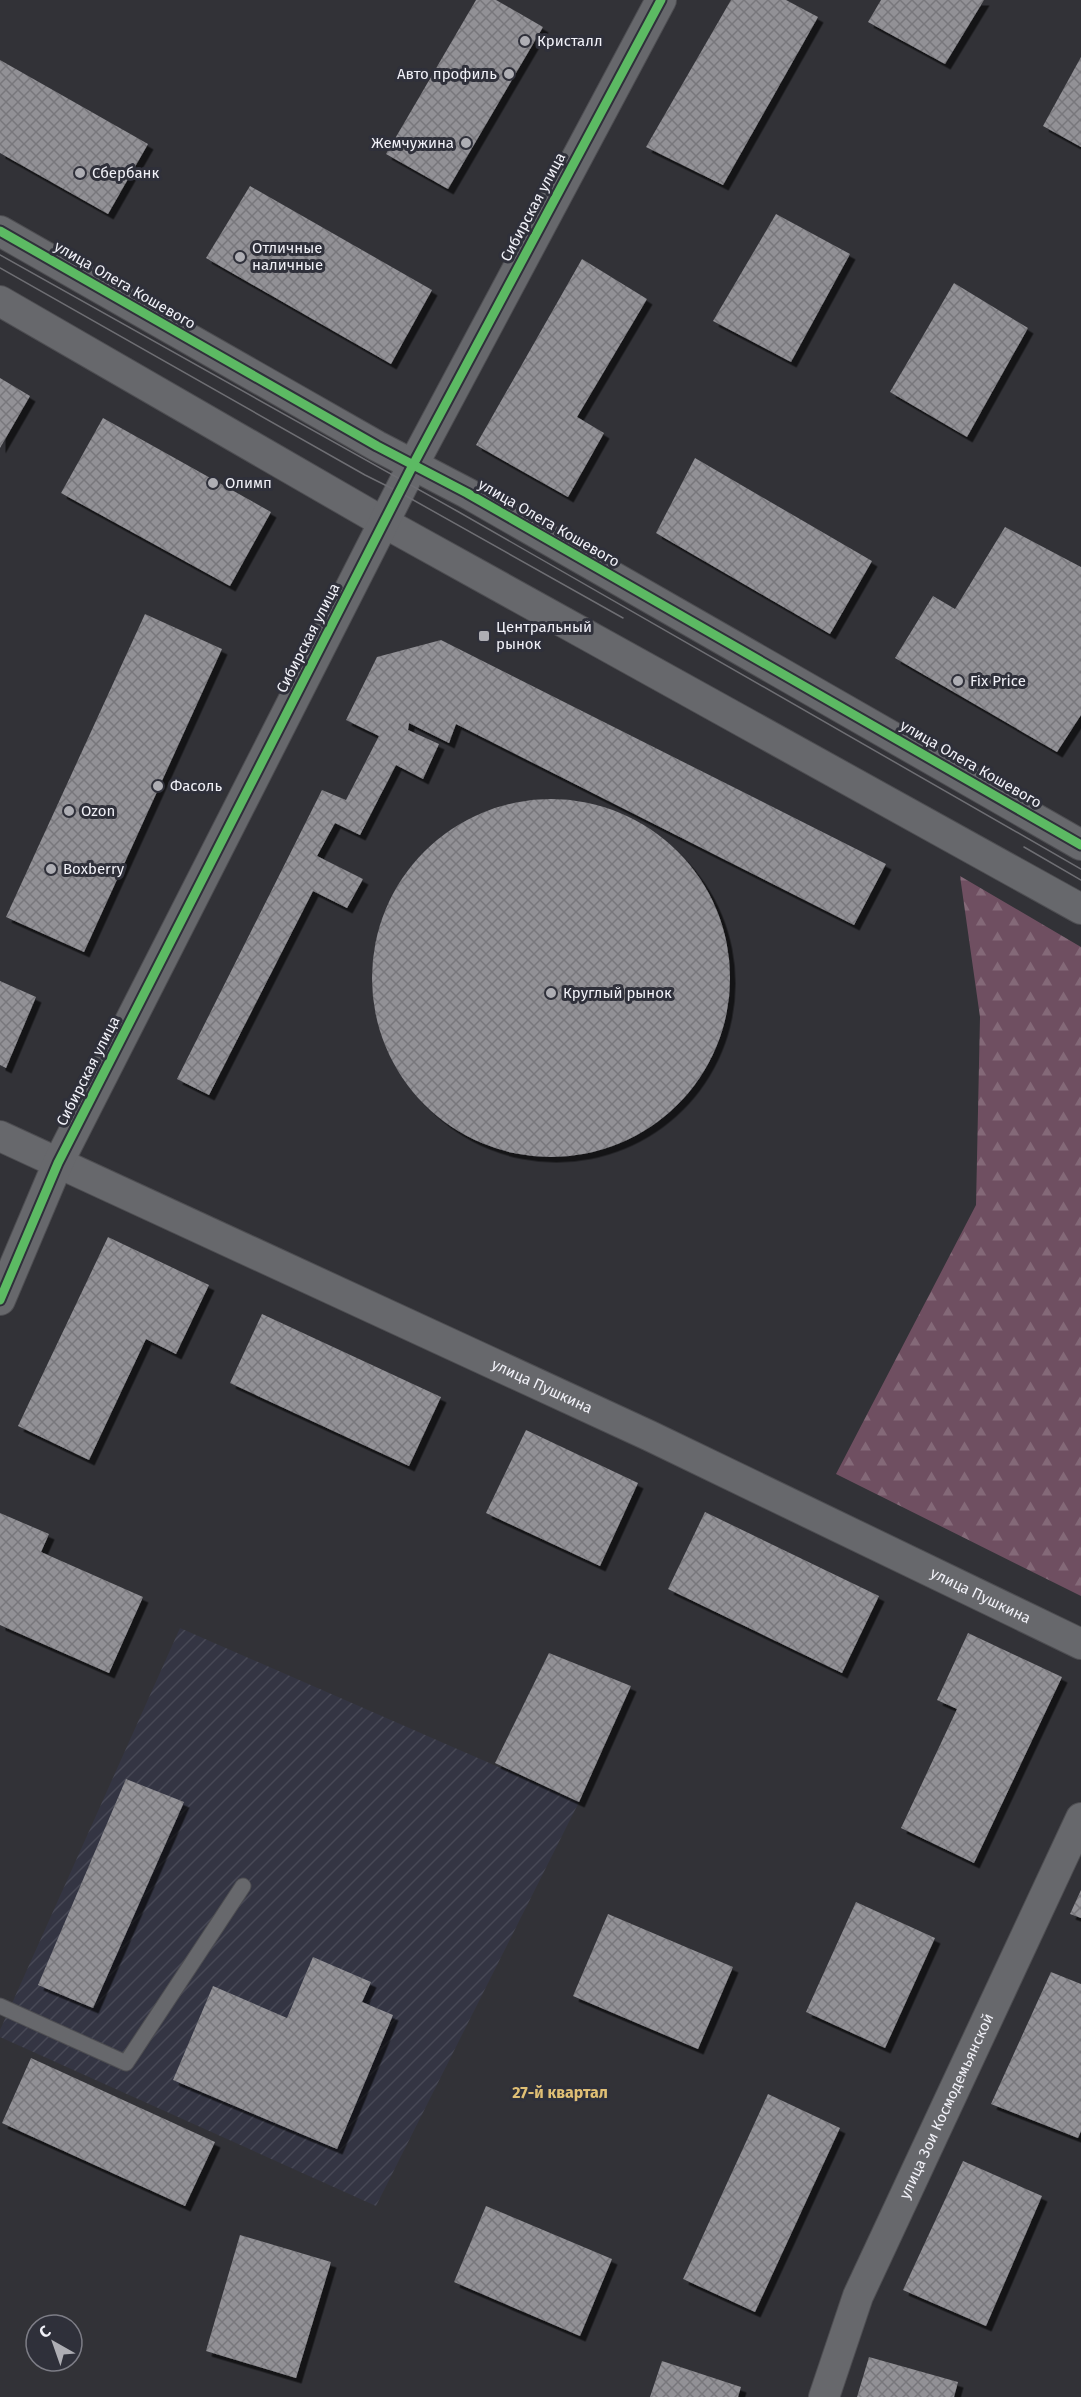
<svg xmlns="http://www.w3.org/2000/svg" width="1081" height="2397" font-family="'Fira Sans',sans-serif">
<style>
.industrial{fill:url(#industrial-furrows)}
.forest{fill:url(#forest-firs)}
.building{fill:url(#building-cross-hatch);filter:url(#shadow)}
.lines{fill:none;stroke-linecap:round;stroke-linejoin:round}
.lane-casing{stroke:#4e4e52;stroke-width:17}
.street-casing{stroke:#4e4e52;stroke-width:32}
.lane{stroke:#67686c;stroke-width:15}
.street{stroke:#67686c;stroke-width:30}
.tram{stroke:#6e6e73;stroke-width:1.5}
.cycleway-casing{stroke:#2f303a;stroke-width:13}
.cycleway{stroke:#5cba63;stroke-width:9}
.poi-dot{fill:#aeaeb4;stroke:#2f303a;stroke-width:2}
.labels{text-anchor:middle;stroke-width:6;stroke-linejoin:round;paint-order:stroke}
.poi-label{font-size:15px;fill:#f1f1f8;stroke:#2f303a;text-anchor:start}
.street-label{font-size:15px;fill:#f1f1f8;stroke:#2f303a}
.neighbourhood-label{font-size:16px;font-weight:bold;fill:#e0bf75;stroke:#2f303a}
</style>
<defs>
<pattern id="industrial-furrows" width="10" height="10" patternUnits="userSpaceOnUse" patternTransform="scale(1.5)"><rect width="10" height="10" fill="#343543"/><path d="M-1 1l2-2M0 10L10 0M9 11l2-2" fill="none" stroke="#484956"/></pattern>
<pattern id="forest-firs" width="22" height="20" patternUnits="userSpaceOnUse" patternTransform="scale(1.5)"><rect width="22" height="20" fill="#6f4f61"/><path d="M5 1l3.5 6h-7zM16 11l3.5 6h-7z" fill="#846978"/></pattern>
<pattern id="building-cross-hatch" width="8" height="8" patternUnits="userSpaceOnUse" patternTransform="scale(1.5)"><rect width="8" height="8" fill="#929196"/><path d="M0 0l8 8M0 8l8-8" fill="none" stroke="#78777b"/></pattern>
<filter id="shadow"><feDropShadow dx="5.5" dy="5.5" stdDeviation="0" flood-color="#0009"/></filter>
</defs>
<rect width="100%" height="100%" fill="#323237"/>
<path class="industrial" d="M180,1628L579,1802L376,2206L0,2037V2030Z"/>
<path class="forest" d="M960,876L1081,947V1596L836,1474L976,1205L980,1017Z"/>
<g class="building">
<path d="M476,0H496L543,27L448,189L386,154Z"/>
<path d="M731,0H786L818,17L723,185L646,147Z"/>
<path d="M881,0H984L945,64L868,22Z"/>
<path d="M1081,57V147L1043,126Z"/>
<path d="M0,60L148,144L108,214L0,153Z"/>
<path d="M250,186L432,290L391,364L206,258Z"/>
<path d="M776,214L850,254L791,362L713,321Z"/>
<path d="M582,259L647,299L577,417L604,433L568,497L476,445Z"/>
<path d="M954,283L1028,328L967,437L890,392Z"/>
<path d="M0,378L30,396L0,448Z"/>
<path d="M103,418L271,512L230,586L61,493Z"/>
<path d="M695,458L872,561L830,634L656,533Z"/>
<path d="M1005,527L1081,567V715L1057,752L895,658L933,596L955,609Z"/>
<path d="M145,614L222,649L84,952L6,917Z"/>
<path d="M441,640L886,864L854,925L456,724L449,743L409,723L408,730L439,744L423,779L396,765L360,835L335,823L317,856L363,879L347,908L313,891L209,1095L177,1079L322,790L346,800L379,736L346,720L377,657Z"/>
<circle cx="551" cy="978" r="179"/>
<path d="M0,981L36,997L6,1068L0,1065Z"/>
<path d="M108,1237L209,1285L176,1354L146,1339L89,1460L18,1426Z"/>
<path d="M262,1314L441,1397L409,1466L230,1383Z"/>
<path d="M526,1430L638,1483L600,1566L486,1513Z"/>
<path d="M705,1512L879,1596L842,1673L668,1589Z"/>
<path d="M0,1513L49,1534L41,1552L143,1597L109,1673L0,1625Z"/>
<path d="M968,1633L1062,1677L974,1863L901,1828L957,1709L937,1700Z"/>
<path d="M549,1653L631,1686L579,1802L495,1763Z"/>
<path d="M126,1779L184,1802L93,2008L38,1985Z"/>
<path d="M1081,1890V1918L1070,1914Z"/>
<path d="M856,1902L935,1938L885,2048L806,2012Z"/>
<path d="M608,1914L733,1967L698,2049L573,1996Z"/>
<path d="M313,1957L371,1982L362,2002L393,2015L337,2149L173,2080L213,1986L287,2018Z"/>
<path d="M1051,1972L1081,1984V2131L1078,2138L991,2104Z"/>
<path d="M31,2058L215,2142L185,2206L2,2123Z"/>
<path d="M768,2094L840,2128L755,2312L683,2279Z"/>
<path d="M963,2161L1042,2196L986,2326L903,2290Z"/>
<path d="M486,2206L612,2259L580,2336L454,2282Z"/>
<path d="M240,2235L331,2262L296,2378L206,2351Z"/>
<path d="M869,2357L958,2382L954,2397H857Z"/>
<path d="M662,2361L741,2387L738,2397H650Z"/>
</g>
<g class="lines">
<g class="lane-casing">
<path id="lane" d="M0,2006L126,2063L243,1886"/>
</g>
<g class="street-casing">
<g id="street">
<path d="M0,231L377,446L467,493L1081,845"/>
<path d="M0,301L383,522L1081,909"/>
<path id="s1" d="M0,1136L650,1436L1081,1644"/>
<path d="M0,1300L58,1163L414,463L661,0"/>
<path id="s2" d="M824,2397L858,2296L1081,1818"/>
</g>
</g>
<use href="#lane" class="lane"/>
<use href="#street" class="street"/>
<g class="tram">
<path d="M0,255L457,511L1081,869"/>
<path d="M0,268L365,475L399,492L623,618"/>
<path d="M1024,847L1081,880"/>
</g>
<g class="cycleway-casing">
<g id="cycleway">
<path d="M0,231L377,446L467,493L1081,845"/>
<path d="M0,1300L58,1163L414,463L661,0"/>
</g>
</g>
<use href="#cycleway" class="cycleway"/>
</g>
<g class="poi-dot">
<circle cx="525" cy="41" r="6"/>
<circle cx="509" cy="74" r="6"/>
<circle cx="466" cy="143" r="6"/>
<circle cx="80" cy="173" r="6"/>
<circle cx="240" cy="257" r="6"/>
<circle cx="213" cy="483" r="6"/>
<rect x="478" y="630" width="12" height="12" rx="3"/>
<circle cx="958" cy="681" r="6"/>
<circle cx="158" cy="786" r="6"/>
<circle cx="69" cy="811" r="6"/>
<circle cx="51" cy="869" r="6"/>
<circle cx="551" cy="993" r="6"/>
</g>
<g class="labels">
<g class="poi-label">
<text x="537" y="46">Кристалл</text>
<text x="497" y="79" text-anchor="end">Авто профиль</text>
<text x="454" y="148" text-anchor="end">Жемчужина</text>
<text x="92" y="178">Сбербанк</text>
<text x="252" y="253">Отличные<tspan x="252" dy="17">наличные</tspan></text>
<text x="225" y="488">Олимп</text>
<text x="496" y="632">Центральный<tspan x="496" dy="17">рынок</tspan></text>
<text x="970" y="686">Fix Price</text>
<text x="170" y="791">Фасоль</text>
<text x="81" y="816">Ozon</text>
<text x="63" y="874">Boxberry</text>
<text x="563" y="998">Круглый рынок</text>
</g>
<g class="street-label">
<text transform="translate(533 207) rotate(-62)" y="5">Сибирская улица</text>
<text transform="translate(125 285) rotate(30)" y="5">улица Олега Кошевого</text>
<text transform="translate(549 523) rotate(30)" y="5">улица Олега Кошевого</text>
<text transform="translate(308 638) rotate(-63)" y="5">Сибирская улица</text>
<text transform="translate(971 764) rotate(30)" y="5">улица Олега Кошевого</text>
<text transform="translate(88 1071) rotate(-63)" y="5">Сибирская улица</text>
<text dy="5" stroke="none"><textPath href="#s1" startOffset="597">улица Пушкина</textPath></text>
<text dy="5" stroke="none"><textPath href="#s1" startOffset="1083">улица Пушкина</textPath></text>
<text dy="5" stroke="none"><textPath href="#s2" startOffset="316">улица Зои Космодемьянской</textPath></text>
</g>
<g class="neighbourhood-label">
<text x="560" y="2098">27-й квартал</text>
</g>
</g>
<g transform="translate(54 2343) rotate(320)"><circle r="28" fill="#2f303a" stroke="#7d7d86" stroke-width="1.5"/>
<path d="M0-4.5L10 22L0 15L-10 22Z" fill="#aeaeb4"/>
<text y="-9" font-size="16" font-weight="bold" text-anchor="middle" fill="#f1f1f8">С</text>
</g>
</svg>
